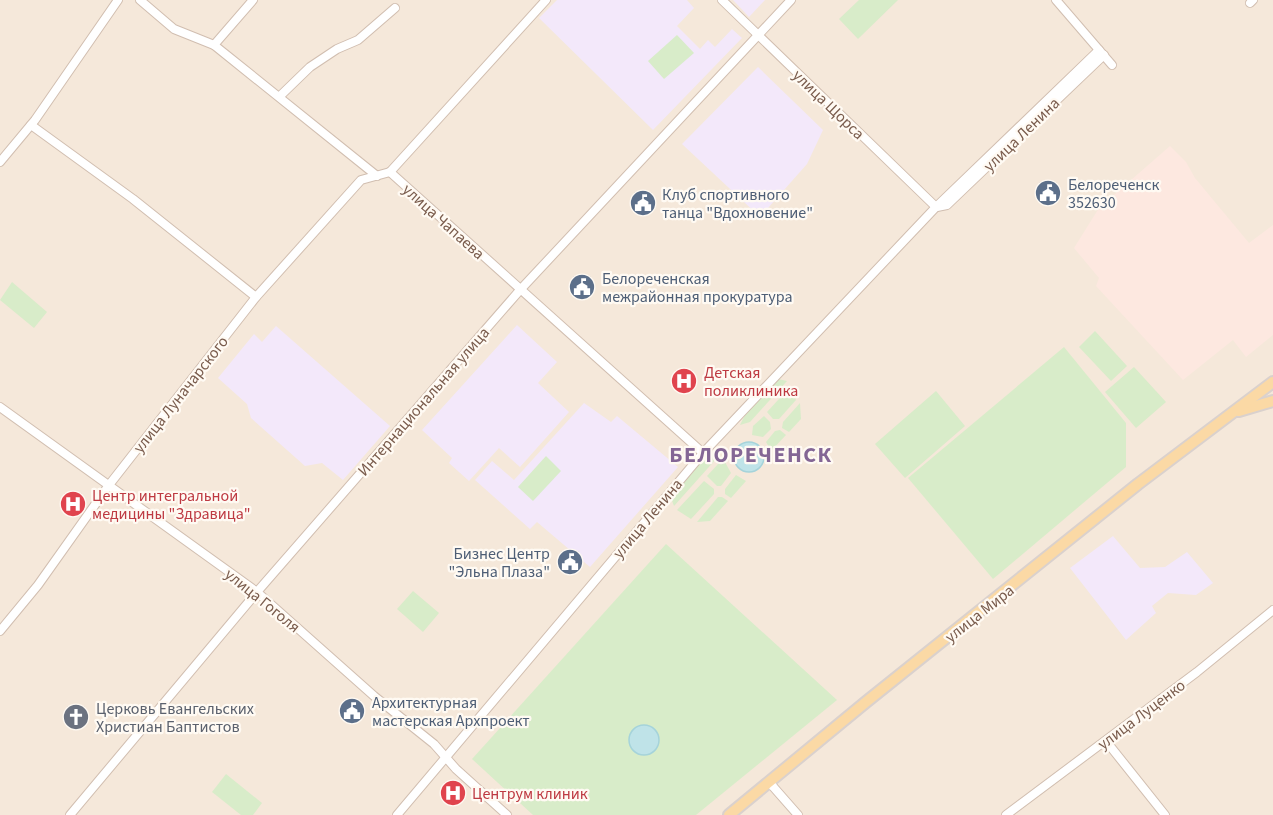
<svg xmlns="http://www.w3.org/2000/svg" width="1273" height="815" font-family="'Source Sans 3',sans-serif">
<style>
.residential{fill:#f5e8da}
.commercial{fill:#fde8e0}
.education{fill:#f3e8fa}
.green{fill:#d8ecc9}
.water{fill:#bfe3e8;stroke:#a5d3da;stroke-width:1.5}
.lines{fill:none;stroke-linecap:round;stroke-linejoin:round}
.minor-casing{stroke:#d1beb0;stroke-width:10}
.major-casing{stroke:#dad1cd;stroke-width:14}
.minor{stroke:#fff;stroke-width:8}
.major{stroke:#fbd9a5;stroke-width:10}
.labels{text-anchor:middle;stroke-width:4.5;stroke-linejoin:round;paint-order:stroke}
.street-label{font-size:16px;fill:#7a5c4d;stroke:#fffaf3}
.service-label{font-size:16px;fill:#4e5e75;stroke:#fffaf3;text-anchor:start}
.health-label{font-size:16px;fill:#be3a42;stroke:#fffaf3;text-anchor:start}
.worship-label{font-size:16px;fill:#5b616d;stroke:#fffaf3;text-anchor:start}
.district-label{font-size:22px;font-weight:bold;letter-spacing:1.5px;fill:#846695;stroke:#fffaf3}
</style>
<rect width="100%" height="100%" fill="#fdf6ec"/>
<rect class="residential" x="0" y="0" width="1273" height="815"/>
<path class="commercial" d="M1170,146L1186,162L1195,178L1249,243L1273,225V335L1246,357L1233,340L1183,380L1096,286L1099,278L1074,248L1099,208Z"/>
<g class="education">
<path d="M557,0H687L694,8L677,26L700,49L708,40L715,47L732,29L742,38L653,130L539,18Z"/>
<path d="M733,0H765L749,17Z"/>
<path d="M758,67L823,130L807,164L760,217L682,144Z"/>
<path d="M517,325L557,362L538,383L569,412L520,467L499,448L469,481L449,463L452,458L422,430Z"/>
<path d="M276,326L390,426L343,480L322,463L305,466L251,418L247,404L218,378L254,334L262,342Z"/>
<path d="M584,403L611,422L617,416L678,467L590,567L537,522L530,529L475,480L492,461L514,480Z"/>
<path d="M1113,536L1140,568L1165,567L1187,552L1213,583L1196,595L1168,593L1152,606L1156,613L1126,640L1070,568Z"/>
</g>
<g class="green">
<path d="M859,0H898L858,39L839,19Z"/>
<path d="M677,35L694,53L664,79L648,61Z"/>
<path d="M12,282L47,312L34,328L0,300Z"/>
<path d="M1095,331L1127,366L1111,381L1079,347Z"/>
<path d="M1064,347L1126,423V467L993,579L908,478Z"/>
<path d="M1134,367L1166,402L1136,428L1105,392Z"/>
<path d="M778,379L787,381L750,422L740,425L747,411Z"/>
<path d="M790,387L796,400L779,419H773L767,412Z"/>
<path d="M936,391L965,426L905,478L875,444Z"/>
<path d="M800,403L801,419L789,432L782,428L783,422Z"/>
<path d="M764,416L770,422L771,429L763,437L752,435L753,426Z"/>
<path d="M780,430L786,435L771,451L766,442L775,431Z"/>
<path d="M714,453L716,459L674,506L671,498L697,466Z"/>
<path d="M546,456L561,471L533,501L518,487Z"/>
<path d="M725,462L731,473L721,486H717L707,476L719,463Z"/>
<path d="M736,475L746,481L731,498L725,494V489Z"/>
<path d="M704,481L714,489V494L691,519L677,510Z"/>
<path d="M718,497H722L728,501L710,521L697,522Z"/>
<path d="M666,544L837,700L696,815H533L472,759Z"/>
<path d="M413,591L439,613L423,632L397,609Z"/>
<path d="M226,774L262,803L253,815H241L212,792Z"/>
</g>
<g class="water">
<circle cx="749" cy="457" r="15"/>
<circle cx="644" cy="740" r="15"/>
</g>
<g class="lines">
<g class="minor-casing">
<g id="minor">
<path d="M140,0L174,29L214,45L377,176"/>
<path d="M722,0L936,207"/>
<path d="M1056,0L1112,65"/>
<path d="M1250,3L1253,0"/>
<path d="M214,45L253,0"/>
<path d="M280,96L310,67L337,49L358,40L395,8"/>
<path d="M31,125L133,199L256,297"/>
<path d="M0,162L35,120L118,0"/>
<path d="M390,172L703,453"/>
<path d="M390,172L546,0"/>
<path d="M937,207L947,205L1104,55"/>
<path d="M0,407L257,592L374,696L434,744L456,769L507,815"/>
<path d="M0,631L38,585L109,485L256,297L361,180L390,172"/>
<path d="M1106,741L1165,815"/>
<path d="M769,782L798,815"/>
<path d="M70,815L257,592L520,290L791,0"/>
<path d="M397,815L703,453L936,207L1099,50"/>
<path d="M1006,815L1197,672L1273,610"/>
</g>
</g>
<g class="major-casing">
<g id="major">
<path d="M1239,411L1273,401"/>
<path d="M729,815L866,702L1138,484L1273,382"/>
</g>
</g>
<use href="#minor" class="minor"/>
<use href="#major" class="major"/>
</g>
<defs>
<g id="civic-disc" transform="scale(1.35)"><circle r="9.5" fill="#5c6f8a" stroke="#fffaf3"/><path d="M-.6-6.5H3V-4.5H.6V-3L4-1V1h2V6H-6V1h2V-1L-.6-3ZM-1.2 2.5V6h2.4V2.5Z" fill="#fff"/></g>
<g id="hospital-disc" transform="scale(1.35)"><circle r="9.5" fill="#e0444e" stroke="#fffaf3"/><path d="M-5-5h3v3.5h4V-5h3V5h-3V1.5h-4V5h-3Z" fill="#fff"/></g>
<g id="church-disc" transform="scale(1.35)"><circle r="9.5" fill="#6b7280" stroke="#fffaf3"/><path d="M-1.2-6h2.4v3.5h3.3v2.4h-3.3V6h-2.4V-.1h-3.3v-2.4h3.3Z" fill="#fff"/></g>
</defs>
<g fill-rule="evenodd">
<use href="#civic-disc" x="1048" y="193"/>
<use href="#civic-disc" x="643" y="203"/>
<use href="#civic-disc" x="582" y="287"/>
<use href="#hospital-disc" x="684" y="381"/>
<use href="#hospital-disc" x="73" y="504"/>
<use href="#civic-disc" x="570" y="562"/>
<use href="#civic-disc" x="352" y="711"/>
<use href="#church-disc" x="76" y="717"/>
<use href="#hospital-disc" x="453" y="793"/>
</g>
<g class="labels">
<g class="street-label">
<text transform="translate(829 104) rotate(44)" y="6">улица Щорса</text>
<text transform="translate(1021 134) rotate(-44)" y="6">улица Ленина</text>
<text transform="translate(444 221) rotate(42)" y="6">улица Чапаева</text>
<text transform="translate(180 394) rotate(-52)" y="6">улица Луначарского</text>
<text transform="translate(423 401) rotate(-49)" y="6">Интернациональная улица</text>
<text transform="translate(647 518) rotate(-50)" y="6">улица Ленина</text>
<text transform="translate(263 600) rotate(39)" y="6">улица Гоголя</text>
<text transform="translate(979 613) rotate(-38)" y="6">улица Мира</text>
<text transform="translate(1141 714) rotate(-37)" y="6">улица Луценко</text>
</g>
<g class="service-label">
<text x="1068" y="190">Белореченск<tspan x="1068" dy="18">352630</tspan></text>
<text x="662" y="200">Клуб спортивного<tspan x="662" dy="18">танца "Вдохновение"</tspan></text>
<text x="602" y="284">Белореченская<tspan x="602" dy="18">межрайонная прокуратура</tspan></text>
<text x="550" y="559" text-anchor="end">Бизнес Центр<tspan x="550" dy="18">"Эльна Плаза"</tspan></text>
<text x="372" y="708">Архитектурная<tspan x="372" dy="18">мастерская Архпроект</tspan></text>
</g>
<g class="health-label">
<text x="704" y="378">Детская<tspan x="704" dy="18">поликлиника</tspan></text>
<text x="92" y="501">Центр интегральной<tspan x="92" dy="18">медицины "Здравица"</tspan></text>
<text x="472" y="799">Центрум клиник</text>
</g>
<g class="worship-label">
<text x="96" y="714">Церковь Евангельских<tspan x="96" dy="18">Христиан Баптистов</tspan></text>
</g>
<g class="district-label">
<text x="751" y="462">БЕЛОРЕЧЕНСК</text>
</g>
</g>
</svg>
